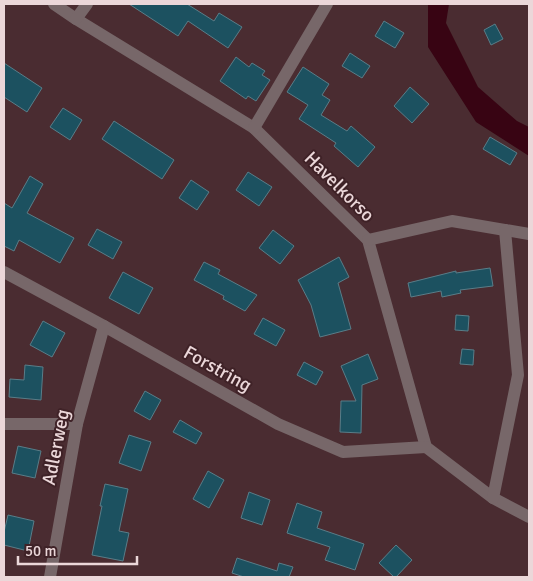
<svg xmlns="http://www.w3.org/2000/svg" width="533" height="581" font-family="Signika,sans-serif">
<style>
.water{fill:#380413}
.building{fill:#1c5160;stroke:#597d88}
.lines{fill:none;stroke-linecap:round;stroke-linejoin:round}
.minor{stroke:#776769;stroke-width:12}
.labels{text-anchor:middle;stroke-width:4;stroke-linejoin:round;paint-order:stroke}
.street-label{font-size:19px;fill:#ebd7d9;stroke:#3f2227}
</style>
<rect width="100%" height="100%" fill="#4a2c31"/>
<path class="water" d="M428,4H449L446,23L478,87L517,121L529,127V156L476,122L428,47Z"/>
<g class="building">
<path d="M129,4H187L214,21L219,13L242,27L228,48L188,21L178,36Z"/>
<path d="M384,21L404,33L395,48L375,36Z"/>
<path d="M495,24L503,39L491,45L484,30Z"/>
<path d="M350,53L370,66L362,78L342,66Z"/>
<path d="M236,57L249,67L252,63L265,71L262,75L270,80L256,101L248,96L246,99L220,81Z"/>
<path d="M4,63L42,88L27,112L4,97Z"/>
<path d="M303,67L329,84L322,95L330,100L321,115L347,131L351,126L375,147L358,167L334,146L336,143L299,119L308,105L287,92Z"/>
<path d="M410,87L429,104L412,123L394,106Z"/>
<path d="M63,108L82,120L70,140L50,127Z"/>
<path d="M114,121L174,160L162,179L102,139Z"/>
<path d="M490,137L517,153L510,165L483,149Z"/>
<path d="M248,172L272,187L259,206L236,190Z"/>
<path d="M30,176L43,184L27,213L74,238L60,263L19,240L14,251L4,246V203L12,208Z"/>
<path d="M191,180L209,192L197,210L179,198Z"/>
<path d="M97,229L122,242L113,259L88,245Z"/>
<path d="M273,230L294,246L280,264L259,248Z"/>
<path d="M339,257L349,277L338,283L351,329L320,337L311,305L298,280Z"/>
<path d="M204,262L220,270L218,274L257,295L245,311L223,299L224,296L194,280Z"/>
<path d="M490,268L493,286L460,290L461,293L442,297L441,291L411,297L408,283L456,271V273Z"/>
<path d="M123,272L153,288L139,314L109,298Z"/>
<path d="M456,315L469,316L468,331L455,330Z"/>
<path d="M263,318L285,330L276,346L254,334Z"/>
<path d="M43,321L65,333L52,357L30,345Z"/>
<path d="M462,349L474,350L473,365L460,364Z"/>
<path d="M368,354L378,379L362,385L361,433L340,432L341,401H356L341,366Z"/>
<path d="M304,362L323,372L316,385L297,375Z"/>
<path d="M25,365L43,367L41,400L9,397L10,379L24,380Z"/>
<path d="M145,391L161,400L150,420L134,411Z"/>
<path d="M180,420L202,433L196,444L173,432Z"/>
<path d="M129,435L151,442L141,471L119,463Z"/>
<path d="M18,446L41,451L35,478L12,473Z"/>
<path d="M208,471L224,480L209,508L193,499Z"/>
<path d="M105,484L128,489L119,531L129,533L123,561L92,555L102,506H100Z"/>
<path d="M249,492L270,500L262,525L241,518Z"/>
<path d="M297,503L322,512L317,528L364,544L355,570L325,560L330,547L287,533Z"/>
<path d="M8,515L34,521L28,551L4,545V532Z"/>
<path d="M396,545L412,560L396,577H394L379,563Z"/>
<path d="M237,558L277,571L279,563L293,567L289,577H244L232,573Z"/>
</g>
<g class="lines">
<g class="minor">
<path d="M54,4L76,19L254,128L368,240L426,447L493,498L529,517"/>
<path d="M76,19L87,4"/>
<path d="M254,128L327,4"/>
<path d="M368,240L452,221L529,234"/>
<path d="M4,272L104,326L278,424L343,452L426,447"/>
<path d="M4,424H77"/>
<path d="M493,498L518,375L505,230"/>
<path d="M50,577L77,424L104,326"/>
</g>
</g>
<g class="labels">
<g class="street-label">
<text transform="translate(340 186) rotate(45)" y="7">Havelkorso</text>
<text transform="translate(218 368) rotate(29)" y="7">Forstring</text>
<text transform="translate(55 447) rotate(-79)" y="7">Adlerweg</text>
</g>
</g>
<rect width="533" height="581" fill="none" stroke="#ebd7d9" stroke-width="10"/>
<path d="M18 556v8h119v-8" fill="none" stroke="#ebd7d9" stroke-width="2.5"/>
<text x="25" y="556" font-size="15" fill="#ebd7d9" stroke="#3f2227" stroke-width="4" paint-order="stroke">50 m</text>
</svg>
